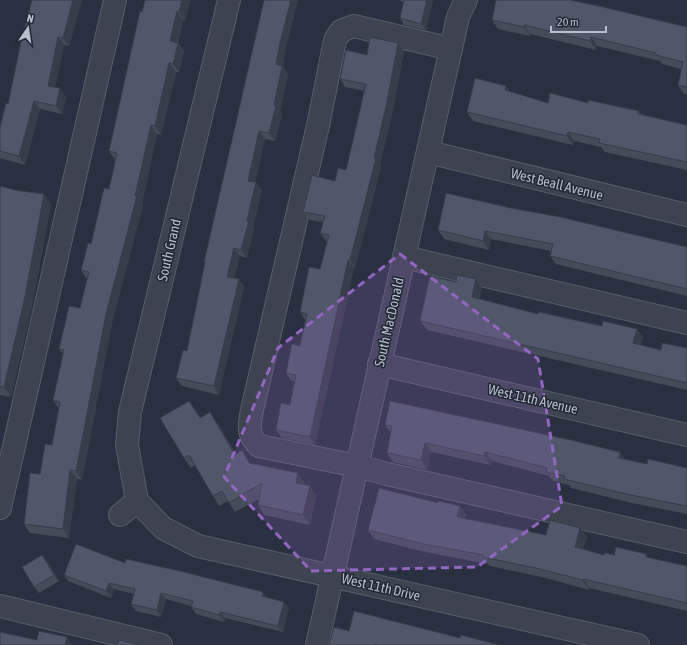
<svg xmlns="http://www.w3.org/2000/svg" width="687" height="645" font-family="'Asap Condensed',sans-serif">
<style>
.lines{fill:none;stroke-linecap:round;stroke-linejoin:round}
.minor-casing{stroke:#585e6a;stroke-width:24}
.minor{stroke:#3d434f;stroke-width:22}
.wall{fill:#444b59}
.shaded-wall{fill:#373d49}
.building{fill:#4f5768;stroke:#373d49}
.marked{fill:#9466c3;fill-opacity:0.2;stroke:#9466c3;stroke-width:3;stroke-dasharray:8 5;stroke-linejoin:round}
.labels{text-anchor:middle;stroke-width:3;stroke-linejoin:round;paint-order:stroke}
.street-label{font-size:14px;fill:#b9beca;stroke:#212835}
</style>
<rect width="100%" height="100%" fill="#29303f"/>
<g class="lines">
<g class="minor-casing">
<g id="minor">
<path d="M451,49L354,26L341,31L335,40L319,121L252,410C249,426 247,434 259,446L357,466L387,474L687,542"/>
<path d="M428,152L687,215"/>
<path d="M404,257L687,323"/>
<path d="M379,364L687,435"/>
<path d="M137,501L163,528L198,546L638,645"/>
<path d="M137,501L127,445L130,412L229,0"/>
<path d="M0,508L115,0"/>
<path d="M120,515L137,501"/>
<path d="M0,606L161,645"/>
<path d="M317,645L458,17L466,0"/>
</g>
</g>
<use href="#minor" class="minor"/>
</g>
<g class="wall">
<path d="M32,0H82L69,46L64,45L55,87L66,97L62,114L40,109L25,165L0,158V127L8,104Z"/>
<path d="M145,0H190L185,21L183,20L178,43L184,51L179,72H176L161,135L157,134L142,203L143,205L112,323L82,480L77,479L69,538L30,533L24,524L40,474L52,445L59,409L53,400L63,354L59,349L80,308L87,279L81,270L91,244L109,189L116,161L115,160L109,151Z"/>
<path d="M264,0H298L285,51L283,66L288,74L280,111L282,114L275,141L265,139L255,182L262,190L253,227L254,229L247,258L240,256L234,278L239,279L244,287L219,395L182,386L176,378L187,351L205,263L204,262Z"/>
<path d="M398,0H433L426,30L404,25L400,18L404,2Z"/>
<path d="M492,20L687,27V94H684L678,85L681,69L662,64L660,61L597,46L596,50L530,34V36L498,29Z"/>
<path d="M398,43L404,51L393,110L380,164L381,166L355,268H354L315,445L282,438L276,430L290,405L294,381H292L286,373L300,346L305,320L300,312L320,269L327,241H326L320,233L323,222L309,220L303,212L346,170L365,91L345,87L340,79Z"/>
<path d="M506,86L510,92L548,103H588L639,111L641,114L687,125V170L605,152L601,147L574,141L573,145L473,121L467,112Z"/>
<path d="M0,186L51,204L32,306L11,397L0,395Z"/>
<path d="M511,208L687,247V296L556,264L550,256L551,251L491,239L489,250L444,239L438,230Z"/>
<path d="M476,279L482,288L479,299L538,314L602,326L637,329L643,337L641,345L661,350L687,348V390L427,330L420,321L456,282Z"/>
<path d="M189,401L201,418L217,422L236,454L248,460L250,463L305,483L304,485L310,486L316,496L310,525L264,515L258,505L259,499L235,512L228,501L219,506L213,496L195,465L191,468L184,458Z"/>
<path d="M385,425L625,459L647,464L687,468V514L632,503L571,488L569,485L553,481L549,476L492,461L490,465L431,452L427,470L393,462L387,453L391,433Z"/>
<path d="M438,503L460,506L466,515L465,519L546,535L580,528L587,537L583,549L604,555L646,554L649,558L687,566V611L589,588V590L546,578L490,566L488,564L425,552L374,539L368,530Z"/>
<path d="M47,561L59,581L39,593L34,587Z"/>
<path d="M125,563L267,598L289,608L283,632L225,618L224,622L196,614L191,607V606L166,599L161,617L136,611L131,604L134,594L114,589L111,598L68,581L64,575Z"/>
</g>
<g class="shaded-wall">
<path d="M73,0H82L69,46L63,38Z"/>
<path d="M182,0H190L185,21L179,12Z"/>
<path d="M291,0H298L285,51L283,66L288,74L280,111L282,114L275,141L269,133L274,105L276,64L280,43Z"/>
<path d="M427,0H433L426,30L421,24Z"/>
<path d="M177,11L183,20L178,43L184,51L179,72L173,64L170,41Z"/>
<path d="M524,25L530,34V36L524,27Z"/>
<path d="M58,37L64,45L54,94L48,86Z"/>
<path d="M591,37L597,46L596,50L590,41Z"/>
<path d="M398,43L404,51L393,110L380,164L381,166L355,268L350,260L374,158Z"/>
<path d="M169,63L176,72L161,135L155,126Z"/>
<path d="M506,86L512,95L505,90Z"/>
<path d="M60,88L66,97L62,114L56,106Z"/>
<path d="M34,101L40,109L25,165L19,156Z"/>
<path d="M151,125L157,134L142,203L143,205L112,323L82,480L76,471L106,314L135,196Z"/>
<path d="M259,131L265,139L254,189L248,181Z"/>
<path d="M568,132L574,141L573,145L567,136Z"/>
<path d="M256,182L262,190L253,227L254,229L247,258L241,250L247,221Z"/>
<path d="M44,194L51,204L32,306L11,397L4,387Z"/>
<path d="M485,231L491,239L489,250L483,241Z"/>
<path d="M234,248L240,256L232,285L227,277Z"/>
<path d="M348,260L354,268L315,445L310,437Z"/>
<path d="M239,279L244,287L219,395L214,386Z"/>
<path d="M476,279L482,288L478,306L472,297Z"/>
<path d="M637,329L643,337L639,352L633,343Z"/>
<path d="M189,401L196,410L206,428L200,418Z"/>
<path d="M210,412L217,422L241,464L235,455Z"/>
<path d="M425,443L431,452L427,470L421,460Z"/>
<path d="M485,452L492,461L490,465L484,456Z"/>
<path d="M620,452L627,462L619,458Z"/>
<path d="M70,470L77,479L69,538L63,529Z"/>
<path d="M298,473L305,483L303,493L296,483Z"/>
<path d="M310,486L316,496L310,525L303,515Z"/>
<path d="M460,506L466,515L464,526L457,517Z"/>
<path d="M580,528L587,537L581,556L575,547Z"/>
<path d="M42,555L47,561L59,581L54,575Z"/>
<path d="M583,579L589,588V590L582,580Z"/>
<path d="M109,583L114,589L111,598L106,591Z"/>
<path d="M263,592L268,599L262,596Z"/>
<path d="M161,593L166,599L161,617L157,610Z"/>
<path d="M284,602L289,608L283,632L278,626Z"/>
<path d="M220,612L225,618L224,622L219,615Z"/>
<path d="M67,637L72,645H65Z"/>
</g>
<g class="building">
<path d="M32,0H73L63,38L58,37L48,86L60,88L56,106L34,101L19,156L0,151V127L6,103L8,104L22,37Z"/>
<path d="M145,0H182L179,12L177,11L170,41L178,43L173,64L169,63L155,126L151,125L135,196H137L106,314L76,471L70,470L63,529L24,524L30,473L40,474L45,444L52,445L60,402L53,400L64,350L59,349L69,306L80,308L89,272L81,270L88,243L91,244L104,188L109,189L117,153L109,151L140,11L142,12Z"/>
<path d="M264,0H291L280,43L276,64L282,66L274,105L276,106L269,133L259,131L248,181L256,182L247,221H249L241,250L234,248L227,277L239,279L214,386L176,378L183,350L187,351L205,262H204Z"/>
<path d="M404,0H427L421,24L400,18Z"/>
<path d="M496,0H570L603,7L687,27V87L678,85L683,62L656,55V53L591,37L590,41L524,25V27L492,20Z"/>
<path d="M370,37L398,43L387,102L374,158H376L350,260H348L310,437L276,430L281,403L290,405L296,375L286,373L292,344L300,346L307,314L300,312L309,267L320,269L329,235L320,233L325,216L303,212L312,175L335,181L338,168L346,170L366,84L340,79L346,50L367,55Z"/>
<path d="M475,78L506,86L505,90L548,103L550,93L588,103V100L639,111L638,114L687,125V162L599,143L600,139L568,132L567,136L467,112Z"/>
<path d="M0,186L15,190L44,194L25,297L4,387H0Z"/>
<path d="M446,193L511,208L560,217L687,247V289L550,256L553,244L485,231L483,241L438,230Z"/>
<path d="M457,275L476,279L472,297L538,314L539,312L602,326L603,321L637,329L633,343L661,350L662,343L687,348V383L420,321L430,276L456,282Z"/>
<path d="M189,401L200,418L210,412L235,455L242,450L249,463L298,473L296,483L310,486L303,515L258,505L262,483L229,503L222,491L213,496L189,455L184,458L160,418Z"/>
<path d="M390,401L571,440L620,452L619,458L647,464L648,459L687,468V506L626,494L564,479L565,476L546,472L547,468L485,452L484,456L425,443L421,460L387,453L392,426L385,425Z"/>
<path d="M379,488L438,503V501L460,506L457,517L546,535L550,520L580,528L575,547L604,555L605,553L614,555L616,547L646,554V557L687,566V603L583,579L582,580L540,569L483,557V555L419,543L368,530Z"/>
<path d="M76,544L125,563L126,559L184,572L263,592L262,596L284,602L278,626L220,612L219,615L191,607L193,601L161,593L157,610L131,604L135,589L109,583L106,591L64,575Z"/>
<path d="M42,555L54,575L34,587L22,567Z"/>
<path d="M354,611L460,638L461,635L499,645H377L374,644V645H329L334,627L349,631Z"/>
<path d="M39,631L67,637L65,645H0V632L37,640Z"/>
<path d="M119,640L141,645H117Z"/>
</g>
<path class="marked" d="M400,254L538,359L562,506L477,567L311,571L224,477L278,348Z"/>
<g class="labels">
<g class="street-label">
<text transform="translate(557 184) rotate(14)" y="5">West Beall Avenue</text>
<text transform="translate(169 250) rotate(-77)" y="5">South Grand</text>
<text transform="translate(389 322) rotate(-77)" y="5">South MacDonald</text>
<text transform="translate(533 399) rotate(13)" y="5">West 11th Avenue</text>
<text transform="translate(381 587) rotate(13)" y="5">West 11th Drive</text>
</g>
</g>
<g transform="translate(28 28) rotate(13)" stroke="#212835" stroke-width="3" paint-order="stroke">
<path d="M0-3L7 15L0 10L-7 15Z" fill="#b9beca"/>
<text y="-6" font-size="11" font-weight="bold" text-anchor="middle" fill="#b9beca">N</text>
</g>
<path d="M551 26v6h55v-6" fill="none" stroke="#b9beca" stroke-width="2"/>
<text x="557" y="26" font-size="12" fill="#b9beca" stroke="#212835" stroke-width="3" paint-order="stroke">20 m</text>
</svg>
